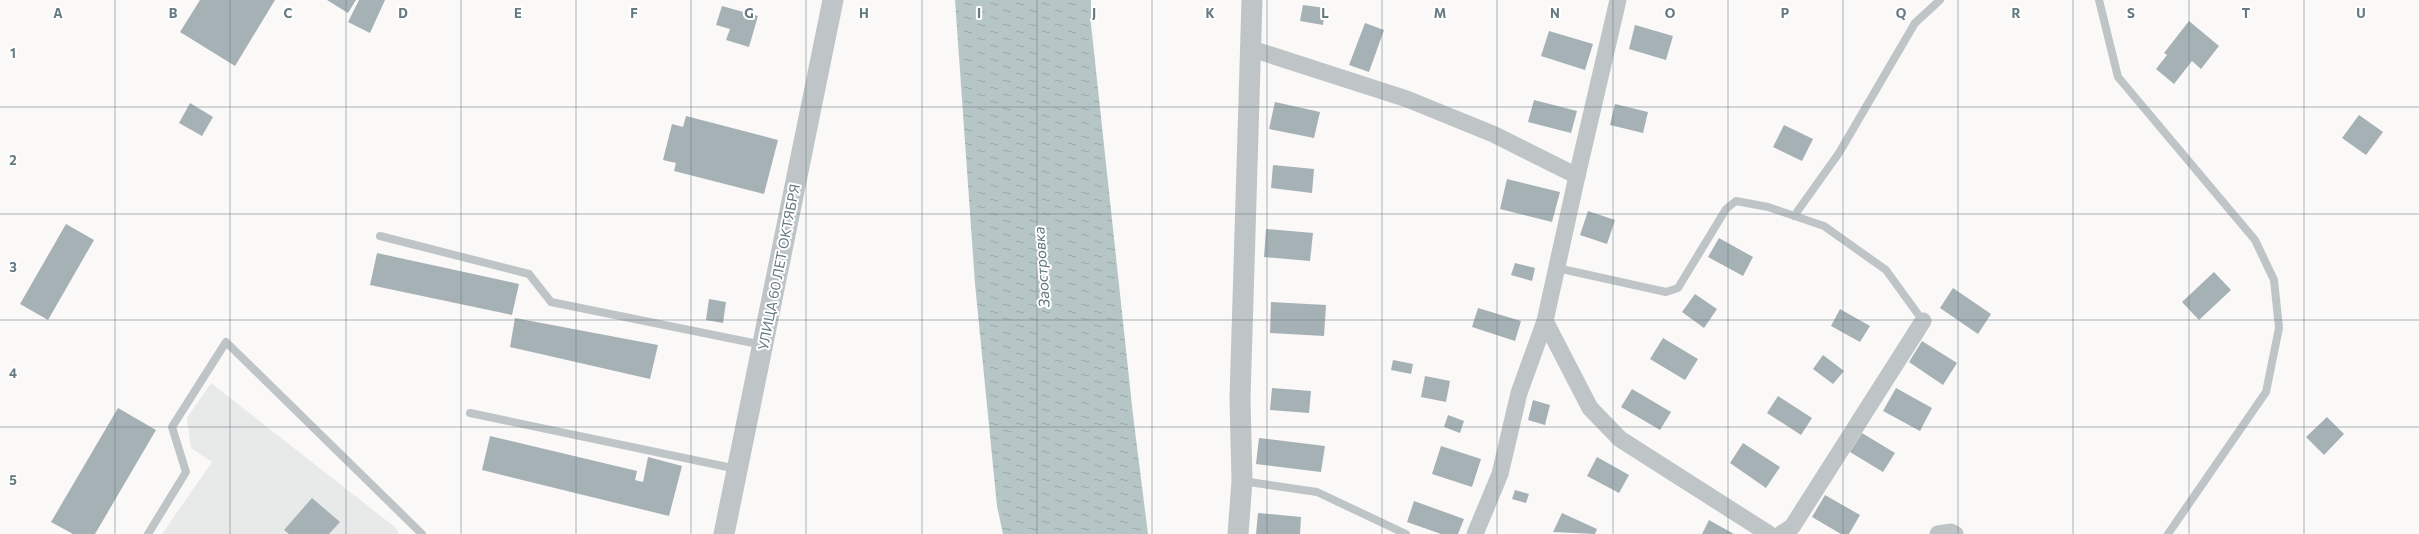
<svg xmlns="http://www.w3.org/2000/svg" width="2419" height="534" font-family="Commissioner,sans-serif">
<style>
.built{fill:#e8e9e9}
.water{fill:url(#water-ripples)}
.building{fill:#a6b1b5}
.lines{fill:none;stroke-linecap:round;stroke-linejoin:round}
.service{stroke:#bfc5c7;stroke-width:8}
.minor{stroke:#bfc5c7;stroke-width:17}
.tertiary{stroke:#bfc5c7;stroke-width:21}
.grid{fill:none;stroke:#667a81;stroke-width:1;stroke-opacity:0.55}
.labels{text-anchor:middle;stroke-width:4;stroke-linejoin:round;paint-order:stroke}
.street-label{font-size:14px;fill:#667a81;stroke:#fff}
.water-label{font-size:15px;font-style:italic;fill:#61787b;stroke:#fff}
.grid-label{font-size:13px;text-anchor:middle;font-weight:bold;fill:#667a81;stroke:#fff;stroke-width:4;stroke-linejoin:round;paint-order:stroke}
</style>
<defs>
<pattern id="water-ripples" width="26" height="14" patternUnits="userSpaceOnUse"><rect width="26" height="14" fill="#b6c6c7"/><path d="M2 4q2-2 4 0t4 0M15 11q2-2 4 0t4 0" fill="none" stroke="#98a6a7"/></pattern>
</defs>
<rect width="100%" height="100%" fill="#faf9f8"/>
<path class="built" d="M211,383L396,528L399,534H162L212,462L191,448L187,418Z"/>
<path class="water" d="M955,0H1091V24L1133,415L1148,534H1003L997,506L975,284Z"/>
<g class="building">
<path d="M200,0H275L235,66L180,32Z"/>
<path d="M327,0H356L348,13Z"/>
<path d="M359,0H385L370,33L348,22Z"/>
<path d="M1303,5L1325,8L1323,25L1300,21Z"/>
<path d="M722,6L758,16L749,47L726,40L730,29L716,25Z"/>
<path d="M2189,21L2219,46L2201,69L2192,61L2174,84L2156,69L2167,55L2164,53Z"/>
<path d="M1365,23L1384,30L1369,72L1349,65Z"/>
<path d="M1635,25L1673,36L1666,60L1629,49Z"/>
<path d="M1549,31L1593,44L1585,70L1541,56Z"/>
<path d="M1534,100L1577,111L1571,133L1528,122Z"/>
<path d="M1275,102L1320,112L1314,138L1269,129Z"/>
<path d="M190,103L213,117L202,136L179,123Z"/>
<path d="M1615,104L1648,112L1643,133L1610,125Z"/>
<path d="M2359,115L2383,132L2366,155L2342,138Z"/>
<path d="M686,116L778,140L764,194L674,171L676,163L663,160L672,124L683,127Z"/>
<path d="M1784,125L1813,139L1802,161L1773,147Z"/>
<path d="M1273,165L1314,169L1312,193L1271,188Z"/>
<path d="M1507,179L1560,192L1552,222L1500,209Z"/>
<path d="M1588,211L1615,220L1607,244L1580,235Z"/>
<path d="M66,224L94,240L48,320L20,304Z"/>
<path d="M1266,229L1313,233L1310,261L1264,257Z"/>
<path d="M1719,238L1753,257L1743,276L1708,257Z"/>
<path d="M377,253L519,284L512,315L370,285Z"/>
<path d="M1515,263L1535,268L1532,281L1511,275Z"/>
<path d="M2214,272L2231,290L2199,320L2182,302Z"/>
<path d="M1953,288L1991,314L1978,334L1940,308Z"/>
<path d="M1695,294L1717,309L1704,328L1682,312Z"/>
<path d="M709,299L726,302L723,323L706,320Z"/>
<path d="M1271,302L1326,305L1324,336L1270,333Z"/>
<path d="M1478,308L1521,321L1515,341L1472,327Z"/>
<path d="M1840,309L1870,326L1860,342L1831,326Z"/>
<path d="M515,318L658,345L650,379L510,347Z"/>
<path d="M1663,338L1698,359L1685,380L1650,359Z"/>
<path d="M1922,341L1957,363L1943,385L1909,362Z"/>
<path d="M1823,355L1844,371L1833,384L1813,369Z"/>
<path d="M1393,360L1413,364L1411,374L1391,370Z"/>
<path d="M1425,376L1450,381L1446,402L1421,397Z"/>
<path d="M1272,388L1311,391L1309,413L1270,410Z"/>
<path d="M1896,388L1932,408L1920,431L1883,411Z"/>
<path d="M1632,389L1671,412L1660,430L1621,407Z"/>
<path d="M1778,396L1812,418L1801,435L1767,413Z"/>
<path d="M1533,400L1550,405L1545,425L1528,420Z"/>
<path d="M118,408L156,430L95,534H73L51,522Z"/>
<path d="M1448,415L1464,421L1460,433L1444,427Z"/>
<path d="M2327,417L2344,434L2324,455L2306,437Z"/>
<path d="M1862,433L1895,453L1883,472L1850,452Z"/>
<path d="M490,436L637,471L635,480L643,482L648,457L682,466L669,516L482,470Z"/>
<path d="M1259,438L1325,446L1321,472L1256,464Z"/>
<path d="M1743,443L1780,467L1766,488L1730,463Z"/>
<path d="M1441,446L1481,459L1472,487L1432,474Z"/>
<path d="M1597,457L1629,475L1619,493L1587,476Z"/>
<path d="M1515,490L1529,494L1526,503L1512,499Z"/>
<path d="M1825,495L1860,515L1849,534H1841L1812,517Z"/>
<path d="M312,498L340,522L329,534H289L284,530Z"/>
<path d="M1414,501L1464,519L1458,534H1441L1407,522Z"/>
<path d="M1258,513L1301,517L1300,534H1256Z"/>
<path d="M1562,513L1597,529L1595,534L1553,532Z"/>
<path d="M1709,520L1734,534H1702Z"/>
</g>
<g class="lines">
<g class="service">
<path d="M2099,0L2118,77L2255,240L2274,280L2279,328L2266,392L2168,534"/>
<path d="M1794,216L1839,153L1915,23L1940,0"/>
<path d="M380,236L529,274L551,302L763,345"/>
<path d="M1557,268L1666,292L1678,288L1726,209L1736,201L1768,207L1824,226L1886,270L1923,321"/>
<path d="M470,413L737,469"/>
<path d="M1242,481L1317,492L1406,534"/>
<path d="M148,534L186,472L172,427L226,342L422,534"/>
</g>
<g class="minor">
<path d="M1249,48L1407,99L1493,134L1577,176L1545,321L1590,408L1620,439L1769,534"/>
<path d="M1577,176L1618,0"/>
<path d="M1475,534L1500,474L1519,393L1545,321"/>
<path d="M1781,534L1792,527L1923,321"/>
<path d="M1938,534L1951,532L1955,534"/>
</g>
<g class="tertiary">
<path d="M724,534L833,0"/>
<path d="M1238,534L1242,481L1240,399L1252,0"/>
</g>
</g>
<path class="grid" d="M115,0V534M230,0V534M346,0V534M461,0V534M576,0V534M691,0V534M806,0V534M922,0V534M1037,0V534M1152,0V534M1267,0V534M1382,0V534M1497,0V534M1613,0V534M1728,0V534M1843,0V534M1958,0V534M2073,0V534M2189,0V534M2304,0V534M0,107H2419M0,214H2419M0,320H2419M0,427H2419"/>
<g class="labels">
<g class="street-label">
<text transform="translate(779 267) rotate(-79)" y="5">УЛИЦА 60 ЛЕТ ОКТЯБРЯ</text>
</g>
<g class="water-label">
<text transform="translate(1042 267) rotate(-94)" y="5">Заостровка</text>
</g>
</g>
<g class="grid-label">
<text x="58" y="18">A</text>
<text x="173" y="18">B</text>
<text x="288" y="18">C</text>
<text x="403" y="18">D</text>
<text x="518" y="18">E</text>
<text x="634" y="18">F</text>
<text x="749" y="18">G</text>
<text x="864" y="18">H</text>
<text x="979" y="18">I</text>
<text x="1094" y="18">J</text>
<text x="1210" y="18">K</text>
<text x="1325" y="18">L</text>
<text x="1440" y="18">M</text>
<text x="1555" y="18">N</text>
<text x="1670" y="18">O</text>
<text x="1785" y="18">P</text>
<text x="1901" y="18">Q</text>
<text x="2016" y="18">R</text>
<text x="2131" y="18">S</text>
<text x="2246" y="18">T</text>
<text x="2361" y="18">U</text>
<text x="13" y="58">1</text>
<text x="13" y="165">2</text>
<text x="13" y="272">3</text>
<text x="13" y="378">4</text>
<text x="13" y="485">5</text>
</g>
</svg>
